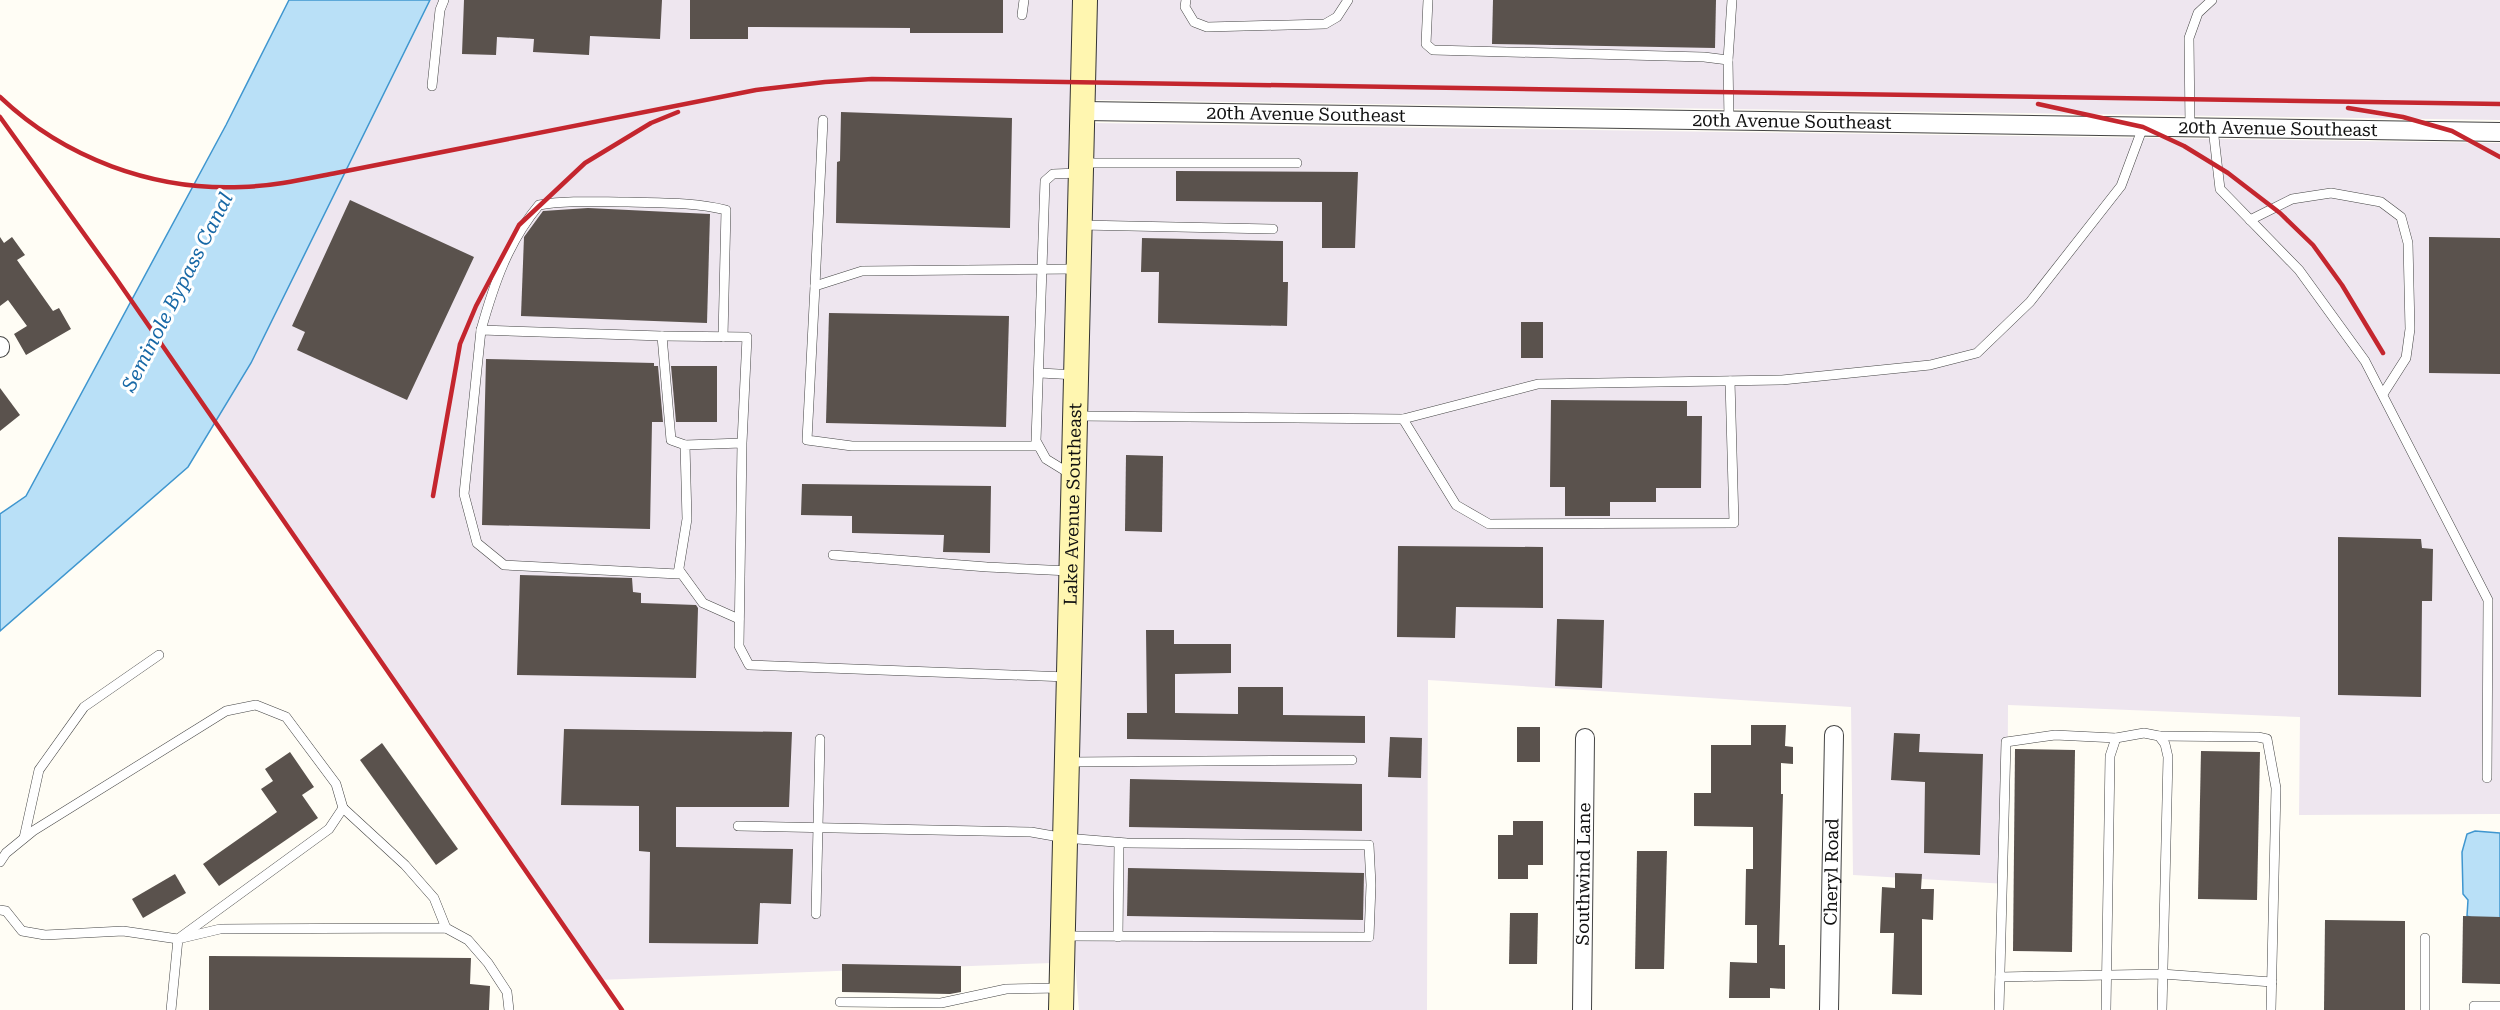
<svg xmlns="http://www.w3.org/2000/svg" width="2500" height="1010" font-family="'Roboto Serif',serif">
<style>
.industrial{fill:#eee6ef}
.water{fill:#b9e0f7;stroke:#3f96cf;stroke-width:1.5}
.building{fill:#5a524d}
.lines{fill:none;stroke-linecap:round;stroke-linejoin:round}
.lane-casing{stroke:#444;stroke-width:10}
.street-casing{stroke:#444;stroke-width:20}
.secondary-casing{stroke:#333;stroke-width:26}
.lane{stroke:#fff;stroke-width:9}
.street{stroke:#fff;stroke-width:18}
.secondary{stroke:#fff6b0;stroke-width:24}
.rail{stroke:#c4262e;stroke-width:4.5}
.labels{text-anchor:middle;stroke-width:6;stroke-linejoin:round;paint-order:stroke}
.street-label{font-size:18px;fill:#111;stroke:#fff}
.water-label{font-size:20px;font-style:italic;fill:#1768a6;stroke:#fff}
</style>
<rect width="100%" height="100%" fill="#fffdf5"/>
<g class="industrial">
<path d="M431,0H1076L1052,963L598,980L216,421L251,363Z"/>
<path d="M1096,0H2500V120L1094,100Z"/>
<path d="M1094,123L2500,143V814L2299,815L2300,717L2008,705L2007,884L1853,875L1851,707L1428,680L1427,1010H1079L1075,963L1072,962Z"/>
</g>
<g class="water">
<path d="M289,0H430L251,363L188,467L0,631V514L26,496L226,125Z"/>
<path d="M2475,831L2500,833V920H2477L2467,916L2468,900L2463,894L2462,852L2467,834Z"/>
</g>
<g class="building">
<path d="M464,0H662L660,39L590,36L589,55L533,52L534,39L497,37L496,55L462,54Z"/>
<path d="M690,0H1003V33H910V28L748,27V39H690Z"/>
<path d="M1493,0H1716L1715,48L1492,44Z"/>
<path d="M841,112L1012,118L1010,228L836,223L837,162L840,161Z"/>
<path d="M1176,171L1358,172L1355,248H1322V202L1176,201Z"/>
<path d="M350,200L474,257L407,400L297,350L305,332L292,326Z"/>
<path d="M588,208L710,214L707,323L521,316L524,237L543,211Z"/>
<path d="M0,237L4,243L12,237L25,255L17,260L53,311L59,308L71,329L26,355L14,334L27,326L8,300L0,306Z"/>
<path d="M2429,237L2500,238V374L2429,373Z"/>
<path d="M1142,238L1283,241V282H1288L1287,326L1158,323L1159,272H1141Z"/>
<path d="M829,313L1009,316L1006,427L826,423Z"/>
<rect x="1521" y="322" width="22" height="36"/>
<path d="M486,359L654,363V366H658L663,422H652L650,529L482,525Z"/>
<path d="M671,366H717V422H676Z"/>
<path d="M0,388L20,415L0,431Z"/>
<path d="M1551,400L1687,401V416H1702L1701,488H1656V502H1610V516H1565V487H1550Z"/>
<path d="M1126,455L1163,456L1162,532L1125,531Z"/>
<path d="M802,484L991,486L990,553L943,552L944,535L852,533V516L801,515Z"/>
<path d="M2338,537L2421,539L2422,548L2433,549L2432,601H2422L2421,697L2338,695Z"/>
<path d="M1398,546L1543,547V608L1456,607L1455,638L1397,637Z"/>
<path d="M520,575L632,578L633,592L641,593V603L696,605L698,608L696,678L517,675Z"/>
<path d="M1557,619L1604,620L1602,688L1555,686Z"/>
<path d="M1146,630H1174V644H1231V673L1175,674V713L1238,714V687H1283V715L1365,716V743L1127,739V713H1147Z"/>
<path d="M1751,725H1786L1785,746L1793,747V764L1781,763V794H1783L1779,945H1785V989L1770,988V998H1729L1730,962L1757,963V925H1745L1746,869H1753V827L1694,826V793H1711V745H1751Z"/>
<rect x="1517" y="727" width="23" height="35"/>
<path d="M564,729L792,732L789,807H676V847L793,849L791,904L760,903L758,944L649,943L650,852L639,851V806L561,805Z"/>
<path d="M1894,733L1920,734L1919,752L1983,754L1980,855L1924,853L1925,782L1891,780Z"/>
<path d="M1390,737L1422,738L1421,778L1388,777Z"/>
<path d="M382,743L458,849L436,865L360,760Z"/>
<path d="M2015,749L2075,750L2072,952L2013,951Z"/>
<path d="M2201,751L2260,752L2257,900L2198,899Z"/>
<path d="M290,752L314,787L302,795L318,818L219,886L203,864L277,812L261,789L273,781L265,769Z"/>
<path d="M1130,779L1362,784V831L1129,827Z"/>
<path d="M1513,821H1543V865H1528V879H1498V835H1513Z"/>
<path d="M1637,851H1667L1664,969H1635Z"/>
<path d="M1128,868L1364,873L1363,920L1127,916Z"/>
<path d="M1895,873L1922,874L1921,889H1934L1933,920L1922,919V995L1892,994L1894,933H1880L1882,887L1895,888Z"/>
<path d="M175,874L186,893L143,918L132,899Z"/>
<path d="M1510,913H1538L1537,964H1509Z"/>
<path d="M2463,916L2500,917V984L2462,983Z"/>
<path d="M2325,920L2405,921V1010H2324Z"/>
<path d="M209,956L471,958L470,984L490,986L489,1010H209Z"/>
<path d="M842,964L961,966V992L950,994L842,992Z"/>
</g>
<g class="lines">
<g class="lane-casing">
<g id="lane">
<path d="M1186,0L1185,7L1194,22L1207,27L1325,24L1337,17L1348,0"/>
<path d="M1428,0L1426,44L1433,50L1704,57L1728,60"/>
<path d="M1022,15L1024,0"/>
<path d="M432,86L440,10L444,0"/>
<path d="M1729,121L1728,60L1732,0"/>
<path d="M2190,127L2189,38L2198,13L2212,0"/>
<path d="M2213,128L2220,189L2299,270L2365,361L2488,600L2487,778"/>
<path d="M1082,163H1297"/>
<path d="M2250,220L2292,199L2331,193L2381,202L2401,217L2408,243L2410,329L2406,358L2383,394"/>
<path d="M1081,225L1273,229"/>
<path d="M815,286L823,120"/>
<path d="M481,330C494,284 508,242 539,205C569,200 598,202 628,202C661,203 694,202 726,210L723,337"/>
<path d="M662,336L671,440L685,445"/>
<path d="M1040,373L1077,375"/>
<path d="M1076,416L1403,419L1538,384L1782,380L1930,365L1977,353L2030,302L2121,186L2143,127"/>
<path d="M1403,419L1456,505L1489,524L1734,523L1730,381"/>
<path d="M742,443L685,445L687,519L678,574L504,565L477,543L464,494L481,330L662,336L747,337L742,443L739,646L749,665L1067,677"/>
<path d="M1037,446H852L807,440L815,286L862,271L1077,269"/>
<path d="M1072,475L1046,459L1036,441L1045,181L1053,174L1079,173"/>
<path d="M833,555L987,567L1070,571"/>
<path d="M679,570L703,603L739,619"/>
<path d="M2159,736L2258,737L2267,739L2276,788L2271,1010"/>
<path d="M1067,762L1352,760"/>
<path d="M343,808L405,865L434,898L446,928"/>
<path d="M738,826L1031,832L1065,838L1127,843L1369,845L1371,885L1369,937L1065,936"/>
<path d="M24,838L39,770L84,707L159,655"/>
<path d="M0,862L6,853L33,831L226,711L256,705L286,717L336,784L343,808L329,829L178,939L123,931L45,935L22,931L6,911L0,910"/>
<path d="M816,914L820,739"/>
<path d="M1118,937L1119,843"/>
<path d="M2000,977L2162,974L2272,982"/>
<path d="M840,1002L941,1003L1006,989L1061,988"/>
<path d="M171,1010L178,939L220,929L446,928L468,940L488,963L507,992L509,1010"/>
<path d="M1999,1010L2006,742L2055,735L2116,738"/>
<path d="M2106,1010L2110,756L2116,738L2144,733L2159,736L2165,744L2168,757L2162,1010"/>
<path d="M2425,1010V938"/>
<path d="M2474,1010V1006H2500"/>
</g>
</g>
<g class="street-casing">
<g id="street">
<path id="s1" d="M1084,111L2500,132"/>
<path d="M0,346V348"/>
<path id="s2" d="M1582,1010L1585,738"/>
<path id="s3" d="M1829,1010L1834,735"/>
</g>
</g>
<g class="secondary-casing">
<g id="secondary">
<path id="s4" d="M1061,1010L1085,0"/>
</g>
</g>
<use href="#lane" class="lane"/>
<use href="#street" class="street"/>
<use href="#secondary" class="secondary"/>
<g class="rail">
<path d="M0,97C64,158 153,191 242,187C274,186 305,179 336,173L756,90L825,82L872,79L2500,104"/>
<path d="M2038,104L2143,127L2184,146L2228,173L2280,213L2313,245L2342,285L2383,353"/>
<path d="M2348,108L2403,117L2452,131L2500,157"/>
<path d="M0,117L115,277L622,1010"/>
<path d="M433,496L460,344L476,306L519,225L585,163L651,123L678,112"/>
</g>
</g>
<g class="labels">
<g class="street-label">
<text dy="6" stroke="none"><textPath href="#s1" startOffset="222">20th Avenue Southeast</textPath></text>
<text dy="6" stroke="none"><textPath href="#s1" startOffset="708">20th Avenue Southeast</textPath></text>
<text dy="6" stroke="none"><textPath href="#s1" startOffset="1194">20th Avenue Southeast</textPath></text>
<text dy="6" stroke="none"><textPath href="#s4" startOffset="506">Lake Avenue Southeast</textPath></text>
<text dy="6" stroke="none"><textPath href="#s3" startOffset="138">Cheryl Road</textPath></text>
<text dy="6" stroke="none"><textPath href="#s2" startOffset="136">Southwind Lane</textPath></text>
</g>
<g class="water-label">
<text transform="translate(177 292) rotate(-63)" y="7">Seminole Bypass Canal</text>
</g>
</g>
</svg>
